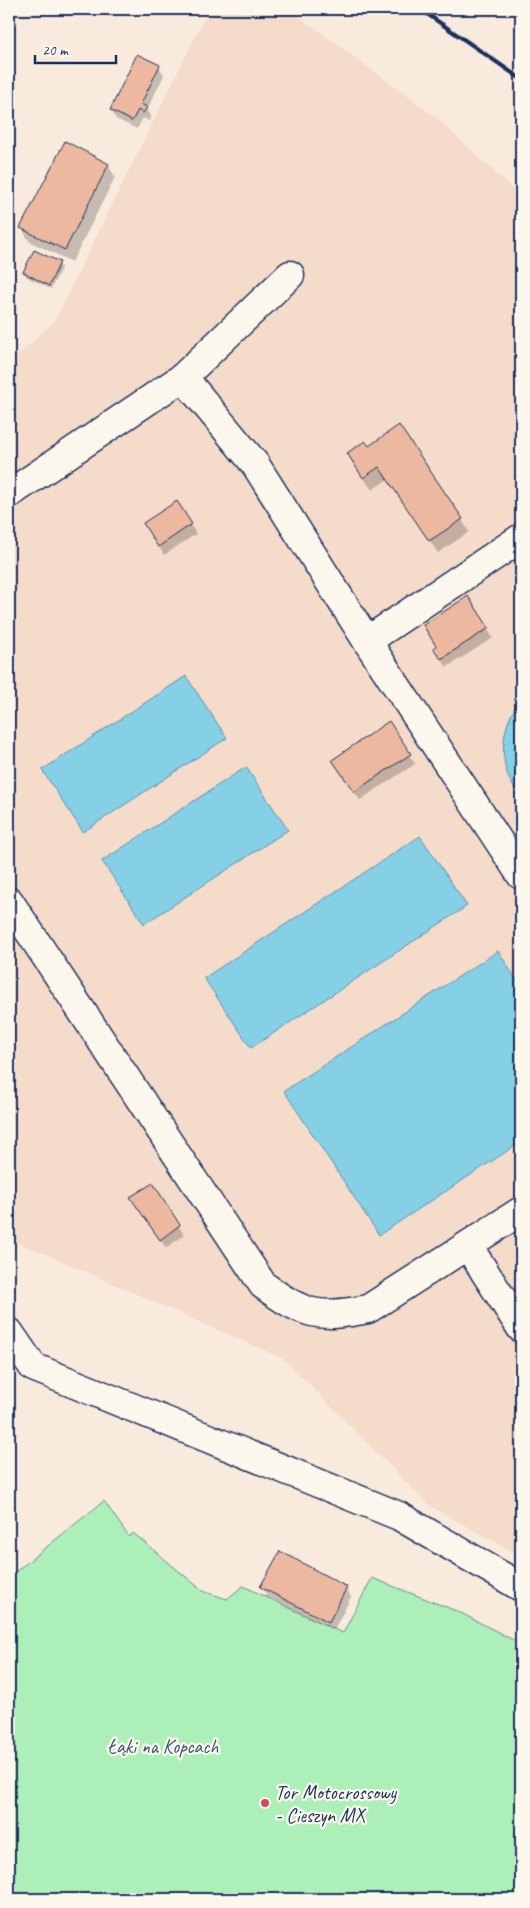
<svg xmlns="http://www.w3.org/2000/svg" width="530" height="1908" font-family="Caveat,sans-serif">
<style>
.built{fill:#f4dbca}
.green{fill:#adefb8;stroke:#648f8b}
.water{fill:#86d0e6;stroke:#5b90b0}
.shadow{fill:#0003}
.building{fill:#ecb89f;stroke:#1b2f5e}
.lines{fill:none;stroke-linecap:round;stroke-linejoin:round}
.minor-casing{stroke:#1b2f5e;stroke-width:31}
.minor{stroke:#fbf7ec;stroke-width:28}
.rail{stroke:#1b2f5e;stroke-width:4}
.poi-dot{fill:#d1495b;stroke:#fbf7ec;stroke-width:2}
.labels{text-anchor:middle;stroke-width:4.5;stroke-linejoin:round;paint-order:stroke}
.park-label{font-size:20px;fill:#385570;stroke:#fbf7ec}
.poi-label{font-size:20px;fill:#1b2f5e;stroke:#fbf7ec;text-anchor:start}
</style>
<rect width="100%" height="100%" fill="#f8eadd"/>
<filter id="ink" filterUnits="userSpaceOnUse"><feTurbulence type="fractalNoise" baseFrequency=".02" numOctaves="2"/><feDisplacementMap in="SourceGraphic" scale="10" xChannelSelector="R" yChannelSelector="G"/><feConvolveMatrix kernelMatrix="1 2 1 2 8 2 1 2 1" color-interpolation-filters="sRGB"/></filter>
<g filter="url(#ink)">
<path class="built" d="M209,9H289L437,118L521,197V1556L430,1506L284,1359L9,1238V363L54,322Z"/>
<path class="green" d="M104,1501L129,1537L133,1533L203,1591L227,1599L243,1586L343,1633L372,1578L459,1612L521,1644V1899H9V1577Z"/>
<g class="water">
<path d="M186,676L227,738L83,832L42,770Z"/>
<path d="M521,700V797C497,771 498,727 521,700Z"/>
<path d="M246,767L288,830L144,924L102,861Z"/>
<path d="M420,836L467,906L251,1048L204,978Z"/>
<path d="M498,951L521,987V1142L379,1235L284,1091Z"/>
</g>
<g class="shadow">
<path d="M159,66L164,75L147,110L151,116L149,121L143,118L137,129L116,119L111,110Z"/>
<path d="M108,165L115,177L72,262L29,241L22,228Z"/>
<path d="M59,263L61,268L51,289L27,277L25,272Z"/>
<path d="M368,447L462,520L469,532L438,553L388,479L372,490L356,466Z"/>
<path d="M177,503L196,534L164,555L150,532Z"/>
<path d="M467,597L493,638L447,667L440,657L438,646Z"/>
<path d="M389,723L415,764L360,800L339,769Z"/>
<path d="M152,1185L184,1235L166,1248L137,1207Z"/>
<path d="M262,1587L346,1588L351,1597L334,1630L267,1596Z"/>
</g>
<g class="building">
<path d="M137,54L160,65L141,104L147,107L143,113L138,110L132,121L110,110Z"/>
<path d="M65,141L109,164L65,250L20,228Z"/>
<path d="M34,250L60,262L49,286L23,272Z"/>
<path d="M399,425L463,519L429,541L379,467L363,478L347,453L365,441L369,446Z"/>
<path d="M177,501L192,524L158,547L143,523Z"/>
<path d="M468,596L489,628L441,659L433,648L436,646L423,625Z"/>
<path d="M389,721L411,754L354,792L332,760Z"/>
<path d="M153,1183L180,1225L160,1240L130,1197Z"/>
<path d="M280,1551L347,1587L329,1622L260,1587Z"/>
</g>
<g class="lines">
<g class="minor-casing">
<g id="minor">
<path d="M183,377L255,464L367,641L521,875"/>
<path d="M9,494L183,377L290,275"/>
<path d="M367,641L521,538"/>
<path d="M9,901L263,1285C304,1315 318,1319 368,1309L521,1211"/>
<path d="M468,1246L521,1328"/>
<path d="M9,1332L33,1367L399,1516L521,1587"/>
</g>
</g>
<use href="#minor" class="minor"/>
<path class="rail" d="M420,9L521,79"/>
</g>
</g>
<circle class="poi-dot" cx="265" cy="1803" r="5"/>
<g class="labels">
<g class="park-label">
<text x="163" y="1753">Łąki na Kopcach</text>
</g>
<g class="poi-label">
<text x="275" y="1799">Tor Motocrossowy<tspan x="275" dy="23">- Cieszyn MX</tspan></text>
</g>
</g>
<rect width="530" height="1908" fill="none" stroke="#fbf7ec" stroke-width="30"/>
<rect x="15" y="15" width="500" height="1878" fill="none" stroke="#1b2f5e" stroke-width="2" filter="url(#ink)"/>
<path d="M35 55v8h81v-8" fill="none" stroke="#1b2f5e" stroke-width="2.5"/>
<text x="42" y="55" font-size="15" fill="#1b2f5e" stroke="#fbf7ec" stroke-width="4" paint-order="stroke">20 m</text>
</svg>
